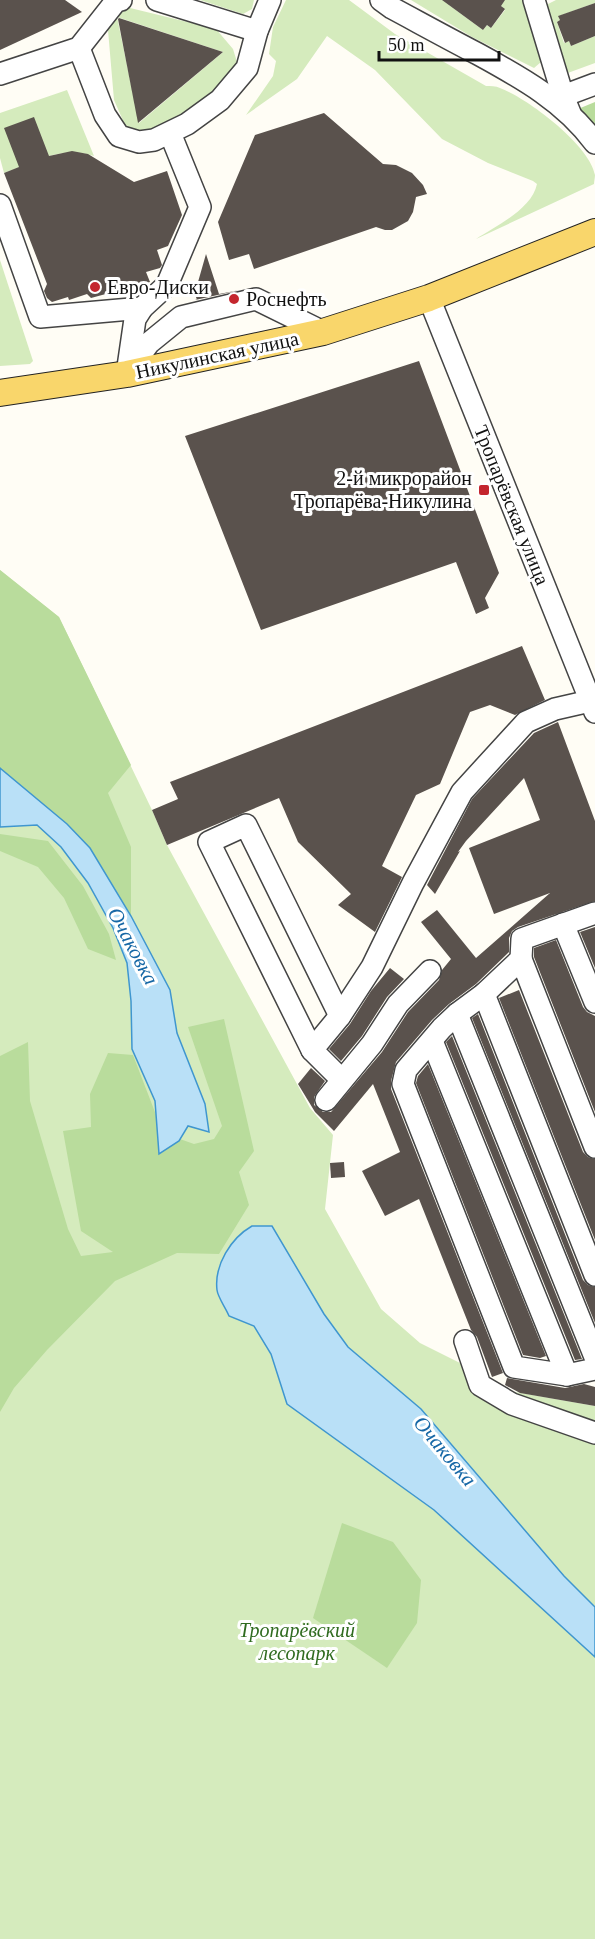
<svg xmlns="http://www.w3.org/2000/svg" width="595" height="1939" font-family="Georgia,serif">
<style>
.green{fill:#d5ebbd;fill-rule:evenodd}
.forest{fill:#b9dc9c}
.water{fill:#b9e0f7;stroke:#3f96cf;stroke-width:1.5}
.building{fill:#5a524d}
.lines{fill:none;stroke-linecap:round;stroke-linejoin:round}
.minor-casing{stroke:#444;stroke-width:24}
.major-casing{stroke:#222;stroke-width:28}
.minor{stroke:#fff;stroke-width:21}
.major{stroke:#f9d66b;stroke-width:26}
.poi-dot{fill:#c4262e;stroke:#fff;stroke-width:2}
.labels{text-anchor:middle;stroke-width:6;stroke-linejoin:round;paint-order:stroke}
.poi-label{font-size:20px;fill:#111;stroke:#fff;text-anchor:start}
.street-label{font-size:20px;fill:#111;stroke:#fff}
.park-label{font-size:20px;font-style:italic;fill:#2f6b1f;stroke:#fff}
.water-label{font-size:21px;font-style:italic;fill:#1768a6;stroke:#fff}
</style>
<rect width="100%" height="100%" fill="#fffdf5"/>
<g class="green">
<path d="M200,0H254L252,9L243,14Z"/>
<path d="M286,0H349L395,34L486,86C490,86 496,86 500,88C527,98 590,145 595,175C595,178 594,181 594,184L476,239C496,226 532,209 537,184L533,181L488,163L442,139L375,70L327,36L297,79L246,115L273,76L276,61L269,54L273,27Z"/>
<path d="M411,0H453L449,5L483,30L487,25L491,28L505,10L501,6L499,0H523L526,2L541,62L534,68L472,37Z"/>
<path d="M556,0H595V3L559,16L560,20L557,22L564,43L569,41L571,46L595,36V63L565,74L546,5Z"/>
<path d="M122,6L216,29L233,49L237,62L231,76L169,128L132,135L125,125L114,100L108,30L114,10ZM117,17L223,52L222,53L139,123Z"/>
<path d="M67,90L94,156C61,145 35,162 4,173L0,158V113Z"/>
<path d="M0,260L33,361L30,364L0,366Z"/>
<path d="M0,570L59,617L152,810L167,845L310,1108L333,1135L325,1209L381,1309L420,1343L490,1378L493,1388L595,1406V1939H0Z"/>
</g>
<g class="forest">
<path d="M595,102V126L578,109Z"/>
<path d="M0,570L59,617L131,765L108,793L131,847V916L90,848L67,824L0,768Z"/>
<path d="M0,834L48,841L83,886L109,934L116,960L88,949L64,898L38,867L0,851Z"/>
<path d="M224,1019L254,1151L239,1172L249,1205L219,1254L177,1253L115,1281L47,1350L14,1388L0,1412V1056L28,1042L30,1101L68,1229L81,1256L113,1252L81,1231L63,1131L91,1127L90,1094L108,1053L133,1055L163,1133L194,1144L214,1139L222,1126L188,1027Z"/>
<path d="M342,1523L393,1542L421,1580L417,1623L387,1668L313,1618Z"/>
</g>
<g class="water">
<path d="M0,768L67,824L90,848L131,916L170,990L177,1033L205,1104L209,1132L188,1126L179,1141L159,1154L155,1101L132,1049L131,1001L127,963L113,928L88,883L61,847L37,825L0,827Z"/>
<path d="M252,1226H272L324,1314L348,1347L421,1409L564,1576L595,1607V1657L434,1510L287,1404L271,1354L254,1326L229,1316C226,1308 218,1298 217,1290C214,1265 231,1238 252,1226Z"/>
</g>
<g class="building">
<path d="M0,0H65L82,12L0,50Z"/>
<path d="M442,0H505L501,6L505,9L491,28L487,25L483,30Z"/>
<path d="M595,3V36L571,46L569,41L565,43L557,22L560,20L558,16Z"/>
<path d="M119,18L223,52L138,123L118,19Z"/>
<path d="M324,113L383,164L396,165L412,173L423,185L427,194L416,197L413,212L408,221L392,230H385L376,227L254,269L249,254L229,260L218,222L255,135Z"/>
<path d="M34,117L49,156L72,151L88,154L134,182L167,171L182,215L168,246L157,250L162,265L160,268L146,272L150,282L91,298L87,294L69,300L68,297L52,302L47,298L44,291L47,284L4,173L19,167L4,128Z"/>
<path d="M206,254L219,294L240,290L195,300H197L192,285L198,282Z"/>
<path d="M419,361L499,573L485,598L489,608L476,614L456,562L261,630L185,436Z"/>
<path d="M522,646L545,700L515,715L490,705L470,712L440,784L416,795L382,866L402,877L375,932L338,905L351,894L298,842L279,798L167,845L152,810L178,799L170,782Z"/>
<path d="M558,722L595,821V901L518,927L512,931L509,938V952L476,984L449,1004L432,1020L396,1062L391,1081V1089L503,1373L492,1377L477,1337L471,1330L419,1199L385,1216L362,1171L400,1152L373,1084L334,1131L315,1112L298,1084L311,1068L325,1081L314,1097V1105L323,1112H331L382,1052L408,1012L439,980L442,970L451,959L421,922L437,910L476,958L550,893L494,914L469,848L540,820L524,778L466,841L458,852L460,851L435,894L427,885L472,799L534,733Z"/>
<path d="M595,927V968L580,932Z"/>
<path d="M556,940L583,1007L587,1012L595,1016V1112L534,957V948Z"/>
<path d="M390,968L404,979L387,997L362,1036L341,1061L329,1049L350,1024L371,991Z"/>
<path d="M519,990L583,1152L588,1157L595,1159V1240L499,998Z"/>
<path d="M478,1014L583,1280L588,1285L595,1287V1323L472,1018Z"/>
<path d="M452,1036L582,1359L575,1360L446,1042Z"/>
<path d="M428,1064L546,1356L540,1358L523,1355L416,1083L418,1076Z"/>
<path d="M344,1162L345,1177L331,1178L330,1163Z"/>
<path d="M507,1378L565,1388L584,1384L595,1387V1406L520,1393L505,1385Z"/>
</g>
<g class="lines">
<g class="minor-casing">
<g id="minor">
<path d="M157,0L257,31"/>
<path d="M381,0L392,8C420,23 449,39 478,54C522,78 565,102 595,143"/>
<path d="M534,0L563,96L570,113"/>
<path d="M79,48L105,115L119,136L139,142L154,140L187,124L220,100L247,68L257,31L270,0"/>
<path d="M0,74L79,48L116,1L121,0"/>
<path d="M563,96L595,84"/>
<path d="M0,205L40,317L142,308"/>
<path d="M429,298L595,712"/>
<path d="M129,371L149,343L181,317L256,299L323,332"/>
<path d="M127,374L135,319L142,308L167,285L200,207L170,133"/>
<path d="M595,913L522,939L521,959L484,994L457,1014L442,1028L406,1070L403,1084L514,1367L567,1375L595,1369"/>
<path d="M563,924L595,1002"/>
<path d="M521,959L595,1147"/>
<path d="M484,994L595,1275"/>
<path d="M457,1014L595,1357"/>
<path d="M432,1041L567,1375"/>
<path d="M312,1050L209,842L246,825L340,1016"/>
<path d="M341,1079L312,1050L340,1016L372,967L413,883L462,792L526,722L555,709L590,701"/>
<path d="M326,1100L372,1044L398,1004L430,971"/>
<path d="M465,1341L480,1385L512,1404L595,1433"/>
</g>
</g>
<g class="major-casing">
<path id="major" d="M0,393L127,374L323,332L429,298L595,232"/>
</g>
<use href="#minor" class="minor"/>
<use href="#major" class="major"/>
</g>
<g class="poi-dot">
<circle cx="95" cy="287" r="6"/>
<circle cx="234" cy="299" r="6"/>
<rect x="478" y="484" width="12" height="12" rx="3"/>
</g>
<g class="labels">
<g class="poi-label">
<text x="107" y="294">Евро-Диски</text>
<text x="246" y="306">Роснефть</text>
<text x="472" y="485" text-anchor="end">2-й микрорайон<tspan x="472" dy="23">Тропарёва-Никулина</tspan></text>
</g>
<g class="street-label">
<text transform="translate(217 355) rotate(-12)" y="7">Никулинская улица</text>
<text transform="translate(512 505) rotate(68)" y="7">Тропарёвская улица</text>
</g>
<g class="park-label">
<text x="297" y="1637">Тропарёвский<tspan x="297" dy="23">лесопарк</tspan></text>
</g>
<g class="water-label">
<text transform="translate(133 946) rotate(62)" y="7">Очаковка</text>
<text transform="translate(445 1451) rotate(50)" y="7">Очаковка</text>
</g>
</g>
<path d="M379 51v9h120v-9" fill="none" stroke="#111111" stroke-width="3"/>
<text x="388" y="51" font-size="18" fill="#111111" stroke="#ffffff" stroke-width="4.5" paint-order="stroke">50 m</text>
</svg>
